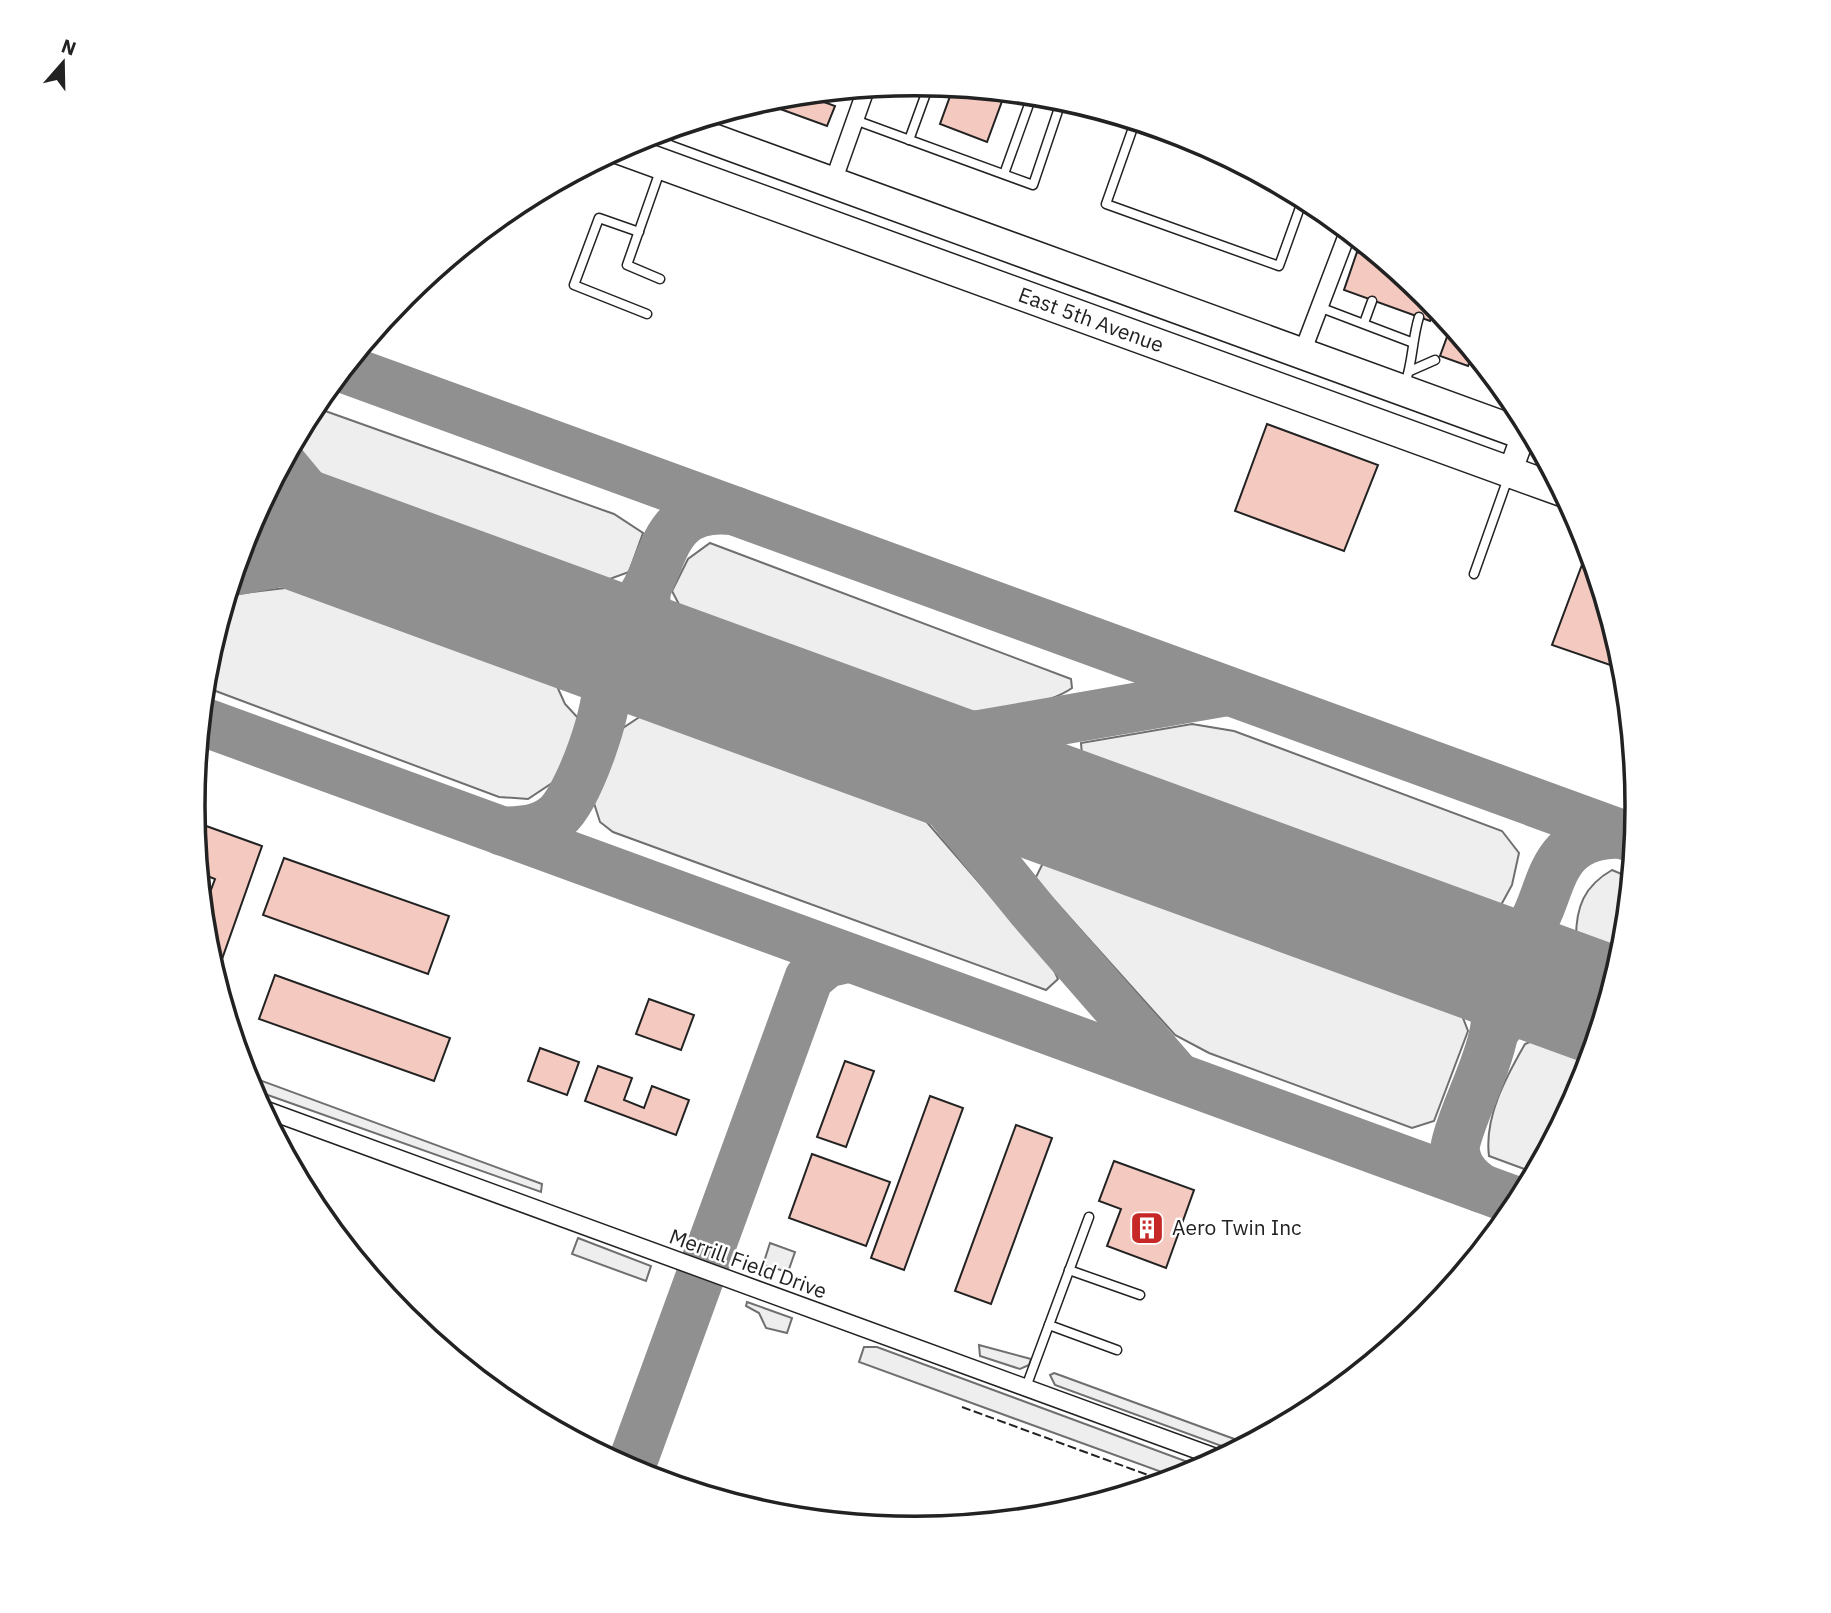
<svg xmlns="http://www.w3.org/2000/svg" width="1831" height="1613" font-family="'IBM Plex Sans',sans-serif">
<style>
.green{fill:#eee;stroke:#6f6f6f;stroke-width:2}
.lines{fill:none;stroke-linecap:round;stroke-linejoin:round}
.taxiway{stroke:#909090;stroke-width:49}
.runway{stroke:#909090;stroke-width:122}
.building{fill:#f3c9c0;stroke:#222;stroke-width:2}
.lane-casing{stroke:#222;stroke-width:11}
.street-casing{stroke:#222;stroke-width:19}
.secondary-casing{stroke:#222;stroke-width:26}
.highway-casing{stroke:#222;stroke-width:33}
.lane{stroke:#fff;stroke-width:8}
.street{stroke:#fff;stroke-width:16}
.secondary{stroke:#fff;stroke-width:23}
.highway{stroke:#fff;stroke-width:30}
.fence{stroke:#222;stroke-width:2;stroke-dasharray:9 3.5;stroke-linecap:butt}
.labels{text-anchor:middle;stroke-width:5;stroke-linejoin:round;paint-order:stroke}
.street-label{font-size:21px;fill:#222;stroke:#fff}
.poi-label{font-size:21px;fill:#222;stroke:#fff;text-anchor:start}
.rim{fill:none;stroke:#222;stroke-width:3.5}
</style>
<rect width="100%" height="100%" fill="#fff"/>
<g class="green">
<path d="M314,407L614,514L643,533L629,572L596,584L329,485L293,445Z"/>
<path d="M710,543L1071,679L1072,688C1044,708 979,713 944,712L685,616L672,591L688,559Z"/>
<path d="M302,586L556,684L565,704L579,719L558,779L528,799L499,797L205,687L207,665L228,595Z"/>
<path d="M644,714L919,813L1053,968L1058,979L1046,990L613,832L600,822L593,800L620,730Z"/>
<path d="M1192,724L1234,731L1502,831L1519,853L1512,885L1501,905L1483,908L1082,755L1081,743Z"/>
<path d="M1045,859L1460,1010L1468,1031L1434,1121L1412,1128L1209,1053L1175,1035L1035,879Z"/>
<path d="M1612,870L1631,878L1620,960L1593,951L1576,938C1576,907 1584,886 1612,870Z"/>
<path d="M1549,1034L1593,1051L1583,1083L1535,1173L1489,1156C1484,1117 1506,1077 1525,1044Z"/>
<path d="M246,1075L542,1184L541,1192L251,1089Z"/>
<path d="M578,1238L651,1266L646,1281L572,1254Z"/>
<path d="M770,1243L795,1252L788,1272L763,1265Z"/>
<path d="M747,1302L792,1318L787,1333L766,1328L759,1313L746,1306Z"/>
<path d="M979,1345L1031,1359L1029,1365L1020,1369L980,1356Z"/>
<path d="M864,1347H877L1204,1468L1178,1478L859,1362Z"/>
<path d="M1054,1373L1248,1444L1235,1451L1055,1385L1050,1375Z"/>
</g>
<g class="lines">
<g class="taxiway">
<path d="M345,369L1635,839"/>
<path d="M283,465L332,524L384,560"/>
<path d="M236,571L315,556L385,561"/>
<path d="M646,592C644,632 659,653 692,673"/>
<path d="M568,627C690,636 625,497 735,511"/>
<path d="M201,721L1519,1202"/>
<path d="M870,738L923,776L1032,910L1174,1073"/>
<path d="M871,738L931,743L1224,692"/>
<path d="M502,831C522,831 542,830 557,816C578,798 612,705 606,677C601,654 585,641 568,627"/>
<path d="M1450,949C1462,957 1475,964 1484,976C1520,1021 1464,1098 1455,1147C1456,1166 1466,1178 1481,1188"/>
<path d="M1450,949C1465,950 1483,954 1498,950C1566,934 1523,832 1623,834"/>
<path d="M1495,1031C1514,1000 1539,992 1574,995"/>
<path d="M630,1469L809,978L827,963L849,958"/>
</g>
<path class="runway" d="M257,514L1606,1006"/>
</g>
<g class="building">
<path d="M953,88L1005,93L987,142L940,124Z"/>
<path d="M805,95L835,106L827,126L761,102Z"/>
<path d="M1357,252L1385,262L1427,296L1435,306L1430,321L1344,290Z"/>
<path d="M1451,326L1473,353L1468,366L1440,356Z"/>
<path d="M1267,424L1378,465L1344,551L1235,511Z"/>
<path d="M1586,554L1591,556L1621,654L1616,667L1552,645Z"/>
<path d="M195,822L262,846L216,976L207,947L203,911L215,879L200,873Z"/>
<path d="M284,858L449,916L428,974L263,915Z"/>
<path d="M275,975L450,1038L434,1081L259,1019Z"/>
<path d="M649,999L694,1015L681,1050L636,1034Z"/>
<path d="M540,1048L579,1062L567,1095L528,1081Z"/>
<path d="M845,1061L874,1071L846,1147L817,1137Z"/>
<path d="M598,1066L632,1078L624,1100L644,1108L652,1086L689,1100L676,1135L585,1101Z"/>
<path d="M930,1096L963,1108L904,1270L871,1258Z"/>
<path d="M1016,1125L1052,1138L991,1304L955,1291Z"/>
<path d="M812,1154L890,1182L866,1246L789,1218Z"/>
<path d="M1114,1161L1194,1190L1166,1268L1107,1246L1121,1209L1099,1201Z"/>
</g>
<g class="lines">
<g class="lane-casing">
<g id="lane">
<path d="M855,120L1033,185L1062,99"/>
<path d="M1135,122L1106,204L1279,266L1303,199"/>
<path d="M909,140L929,85"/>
<path d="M1004,174L1032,96"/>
<path d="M639,232L599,218L574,285L647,314"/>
<path d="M660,279L627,265L660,171"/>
<path d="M1319,307L1411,342"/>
<path d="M1364,323L1372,301"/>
<path d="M1410,371L1435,360"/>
<path d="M1405,384C1413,362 1412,339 1419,317"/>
<path d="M1474,574L1508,478"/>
<path d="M1069,1270L1140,1295"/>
<path d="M1049,1325L1117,1350"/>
<path d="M1026,1387L1089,1217"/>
</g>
</g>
<g class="street-casing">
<g id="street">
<path d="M833,182L866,89"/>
<path d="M1302,353L1348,232"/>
<path d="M261,1108L1221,1459"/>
</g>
</g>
<g class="secondary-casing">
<path id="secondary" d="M1510,472L1527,425"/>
</g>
<g class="highway-casing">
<g id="highway">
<path d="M680,127L1534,438"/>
<path d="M620,149L1562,491"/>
</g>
</g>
<use href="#lane" class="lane"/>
<use href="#street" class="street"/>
<use href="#secondary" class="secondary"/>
<use href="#highway" class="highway"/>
<path class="fence" d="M962,1407L1167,1482"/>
</g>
<defs>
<g id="building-square" transform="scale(1.75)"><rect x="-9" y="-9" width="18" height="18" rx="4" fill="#c62828" stroke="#fff"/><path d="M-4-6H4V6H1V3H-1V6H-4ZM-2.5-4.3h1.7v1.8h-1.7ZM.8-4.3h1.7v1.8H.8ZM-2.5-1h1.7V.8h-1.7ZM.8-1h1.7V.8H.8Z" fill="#fff"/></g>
</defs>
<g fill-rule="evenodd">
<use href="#building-square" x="1147" y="1228"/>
</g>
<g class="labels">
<g class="street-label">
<text transform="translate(1091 320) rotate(20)" y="7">East 5th Avenue</text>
<text transform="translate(748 1264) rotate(20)" y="7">Merrill Field Drive</text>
</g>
<g class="poi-label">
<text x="1172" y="1235">Aero Twin Inc</text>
</g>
</g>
<path d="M0 0H1831V1613H0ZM205 806a710 710 0 1 1 1420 0a710 710 0 1 1-1420 0Z" fill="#fff" fill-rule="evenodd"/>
<path class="rim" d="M205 806a710 710 0 1 1 1420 0a710 710 0 1 1-1420 0Z"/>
<g transform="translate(63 63) rotate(20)" stroke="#ffffff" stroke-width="5" paint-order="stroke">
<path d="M0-5L12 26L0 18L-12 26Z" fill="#222222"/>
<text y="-10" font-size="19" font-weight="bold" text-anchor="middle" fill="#222222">N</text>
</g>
</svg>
